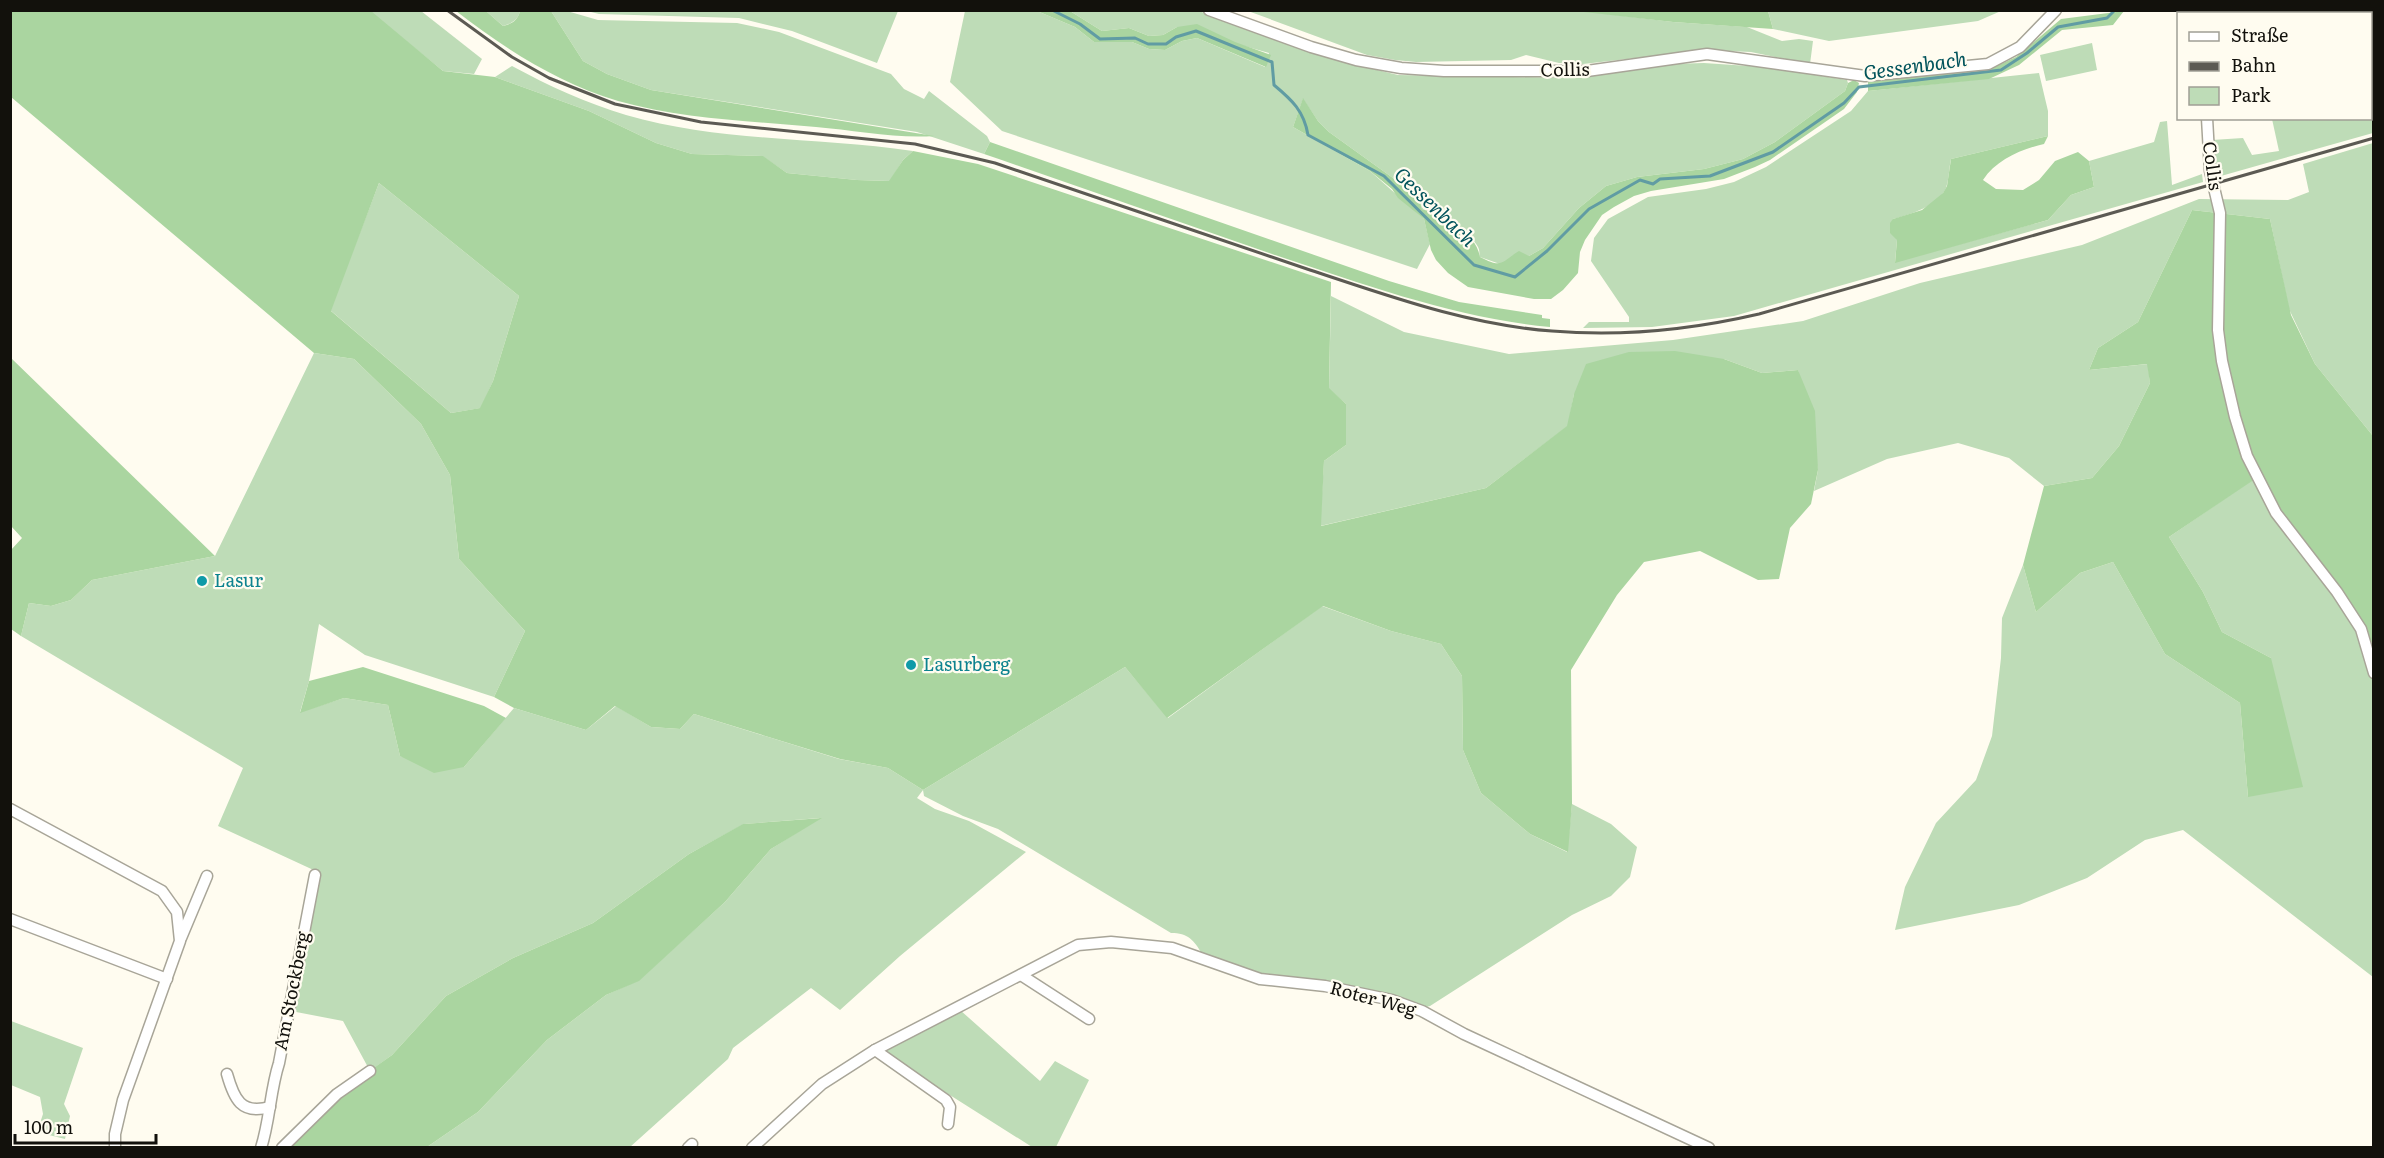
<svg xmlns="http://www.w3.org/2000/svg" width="2384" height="1158" font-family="Literata,serif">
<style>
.green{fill:#bedcb7}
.forest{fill:#aad5a0;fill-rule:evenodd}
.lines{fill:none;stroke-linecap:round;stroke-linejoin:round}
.stream{stroke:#609ca3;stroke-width:3}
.minor-casing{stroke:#a8a598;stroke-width:13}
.minor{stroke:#fff;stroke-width:10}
.rail{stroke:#5c5a53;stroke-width:3}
.culture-dot{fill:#0f9aa8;stroke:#fffcf0;stroke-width:2}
.labels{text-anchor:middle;stroke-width:4.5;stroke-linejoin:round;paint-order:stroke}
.street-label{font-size:18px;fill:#12110c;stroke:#fffcf0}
.culture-label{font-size:18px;fill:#0d838f;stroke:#fffcf0;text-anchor:start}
.water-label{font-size:20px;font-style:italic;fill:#01535b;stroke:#fffcf0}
</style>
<rect width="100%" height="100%" fill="#fffcf0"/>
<g class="green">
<path d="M1196,10L1361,66L1398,75L1578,78L1671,64L1704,63L1763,67L1847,80L1848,83L1845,91L1775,142L1743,159L1704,169L1637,177L1606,186L1579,208L1543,248L1529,256L1514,255L1511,260L1500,264L1480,257C1479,254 1480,250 1478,247C1471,232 1438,215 1422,209L1418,196L1329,132L1318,121L1303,99L1293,127L1370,171L1424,219L1430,244L1417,269L1002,131L950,82L965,11H1037L1075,27L1094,42H1132L1149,49L1165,50L1182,41L1197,38L1265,67L1269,53L1177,27L1163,35L1149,36L1129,28L1102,31L1070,11Z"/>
<path d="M1575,10L1673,22L1747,27L1782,41L1799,39L1813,41L1810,64L1751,52L1706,50L1583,64L1559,63L1526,55L1511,60L1416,62L1395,60L1367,55L1248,11Z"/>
<path d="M369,11H421L482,59L474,74L443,71Z"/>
<path d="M486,11H520C518,20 512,23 503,26Z"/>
<path d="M551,11H567L598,20L737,23L779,32L891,74L904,89L924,99L929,91L987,136L990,142L984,154L917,132L651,90L607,74L583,61Z"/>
<path d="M587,11H898L877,63L792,31L739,18L599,14Z"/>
<path d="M1768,11V10L2001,11L1978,21L1829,41L1773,29Z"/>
<path d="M2370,11H2373V133L2221,176L2213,162L2212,140L2243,138L2252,155L2279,151L2272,119L2370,118V14L2362,13Z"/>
<path d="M2092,43L2097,70L2046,81L2040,55Z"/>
<path d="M512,66C549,86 586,103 626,115C718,142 818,137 913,151L903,160L890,181L857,180L787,173L762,156L692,154L656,143L589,111L495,77Z"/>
<path d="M2039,73L2048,111V136L1951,159C1949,168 1949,179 1946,188C1939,205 1910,215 1893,219L1897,240L1895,262L2048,220L2071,195L2094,187L2089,161L2154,142L2160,122L2167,121L2172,185L2202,174L2203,182L1734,316L1652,327L1583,328L1589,322H1629V317L1591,261L1594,238L1608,219L1648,197L1706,189L1734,182L1766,167L1851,111L1868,91Z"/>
<path d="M2373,143V436L2315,364L2289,309L2270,219L2192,210L2138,322L2098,348L2089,370L2148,364L2150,383L2119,446L2092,478L2044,486L2009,458L1958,443L1887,459L1814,491L1818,470L1798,370L1762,373L1724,359L1574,394L1568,426L1486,488L1320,526L1324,461L1346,445V404L1329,389L1331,296L1404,332L1509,354L1673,340L1803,321L1920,283L2082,245L2199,199L2288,200L2309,192L2303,164Z"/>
<path d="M379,183L519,296L493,381L481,408L451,413L330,310Z"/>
<path d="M314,353L354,359L421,424L450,475L459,559L525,631L494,697L365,655L319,624L309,681L300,712L344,698L388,705L400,756L464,767L514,708L586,730L616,706L651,727L680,729L694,714L839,759L888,768L923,790L1125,667L1168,718L1322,606L1391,631L1441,644L1462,676L1463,750L1481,793L1530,834L1567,852L1572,804L1611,824L1637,847L1630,877L1611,896L1572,915L1430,1006L1423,1008L1260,976L1202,954C1194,940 1188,933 1171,933L998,829L963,816L924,796L923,790L917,798L935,809L969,821L1026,852L900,956L840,1010L811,988L733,1048L728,1059L630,1147H427L478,1112L547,1040L606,995L639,980L725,902L771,849L820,818L744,824L689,854L593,923L513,958L446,996L392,1055L370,1071L343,1021L291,1011L320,873L218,826L243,768L21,636L29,603L51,606L71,600L92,580L215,556Z"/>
<path d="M2258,476L2337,589L2372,643L2374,651L2373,977L2183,830L2145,840L2087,878L2019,905L1895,930L1905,887L1936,823L1976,780L1992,736L2001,658L2002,618L2023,565L2036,612L2080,573L2113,562L2165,654L2240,703L2248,797L2271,658L2222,632L2203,592L2169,537Z"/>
<path d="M960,1010L1040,1081L1055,1061L1089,1080L1056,1147H1032L882,1052Z"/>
<path d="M11,1021L83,1048L64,1104L70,1116L65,1139L37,1132L43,1114L40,1097L11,1085Z"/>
</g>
<g class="forest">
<path d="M11,10L371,11L443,71L495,77L589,111L656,143L692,154L763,156L787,173L857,180L889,181L903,160L913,151L978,164L1331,282L1329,388L1346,404V445L1324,461L1321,526L1486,488L1567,426L1574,394L1586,364L1629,352L1675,351L1724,359L1762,373L1798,370L1815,411L1818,470L1811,504L1790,528L1779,579L1758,580L1700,551L1644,562L1617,595L1571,670L1572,804L1568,852L1530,834L1481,793L1463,750L1462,676L1441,644L1391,631L1323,606L1167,718L1125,667L923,790L888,768L840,759L694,714L680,729L651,727L615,706L586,730L514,708L494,697L525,631L459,559L450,475L421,424L354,359L314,353L11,97ZM379,183L519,296L493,381L480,408L451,413L331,311Z"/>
<path d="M456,11H486L503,26C512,24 518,20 520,11H551L583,61L607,74L651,90L934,136C898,139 853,130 816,127C750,121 682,119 618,101C558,83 505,49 456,11Z"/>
<path d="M1037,11H1070L1102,31L1129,28L1149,36L1163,35L1177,27L1197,24L1235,42L1271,55L1266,67L1197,38L1182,41L1165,50L1149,49L1132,42H1094L1075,27Z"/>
<path d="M1575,11H1768L1773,29L1673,22Z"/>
<path d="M2124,11L2113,25L2062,30L2019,65L1989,79L1868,91V82L1990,69L2016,57L2061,19Z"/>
<path d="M1854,80L1859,83L1857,92L1844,109L1770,160L1755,167L1724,179L1651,191L1634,196L1614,207L1602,215L1585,240L1580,252L1578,273L1563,290L1551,299H1534L1468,287L1448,273L1436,260L1431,250L1424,219L1398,198L1392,189L1370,171L1293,127L1303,98L1318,121L1329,132L1418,196L1422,209C1444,217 1476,232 1480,257C1503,269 1501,262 1519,251L1529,256L1543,248L1579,208L1606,186L1637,177L1704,169L1743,159L1775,142L1845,91L1848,83Z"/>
<path d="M2048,136L2044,144C2021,149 1996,160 1983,180L1996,189L2023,190L2039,180L2055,161L2078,152L2089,161L2094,187L2071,195L2048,220L1895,263L1897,240L1890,233V223L1893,219L1922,210L1943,193L1947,186L1951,159Z"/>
<path d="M990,142L1389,281L1459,302L1542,315V318L1550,319V327C1456,318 1369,286 1281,257C1182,223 1083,188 984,154Z"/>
<path d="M2192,210L2270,219L2291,315L2315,364L2373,436V651L2372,643L2337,589L2296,536L2258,477L2169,537L2203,592L2222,632L2271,658L2303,787L2248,797L2240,703L2165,654L2113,562L2080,573L2036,612L2023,565L2044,486L2092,478L2119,446L2150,383L2147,364L2089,370L2098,348L2138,322Z"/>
<path d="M10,358H11L215,556L92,580L71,600L51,606L29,603L21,636L11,629V550L22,538L11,526Z"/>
<path d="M363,667L484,706L506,718L464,767L434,773L400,756L388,705L344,698L300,713L309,681Z"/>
<path d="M822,818L771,849L725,902L639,981L606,995L547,1040L478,1112L427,1147L282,1148L337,1094L392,1055L446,996L513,958L593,923L689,854L743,824Z"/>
</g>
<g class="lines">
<path class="stream" d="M1052,10L1080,24L1100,39L1135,38L1148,44H1166L1176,37L1196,31L1272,62L1274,85C1292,100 1304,111 1308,135L1384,176L1474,265L1515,277L1547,251L1589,209L1640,180L1653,184L1660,179L1710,176L1773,152L1844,103L1859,87L2001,70L2027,53L2058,27L2107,18L2115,10"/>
<g class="minor-casing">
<g id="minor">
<path d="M1209,10L1311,47L1356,60L1401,68L1444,71H1587L1707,54L1865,76L1988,64L2020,47L2056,10"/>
<path d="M2199,10L2201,14"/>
<path d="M2350,14L2358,10"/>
<path d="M2207,118L2210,171L2220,213L2218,330L2222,361L2235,417L2247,456L2276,513L2337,592L2361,629L2374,673"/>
<path d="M10,809L162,891L177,912L180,941L123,1100L115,1134V1148"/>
<path d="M10,919L167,979"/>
<path d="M181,938L207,876"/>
<path d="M1021,975L1089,1019"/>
<path d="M875,1050L946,1100L950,1107L948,1124"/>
<path d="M227,1074C234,1099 241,1115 270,1107"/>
<path d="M261,1148C270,1120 270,1091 279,1063L315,875"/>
<path d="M282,1148L337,1094L370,1071"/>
<path d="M688,1148L692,1144"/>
<path d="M752,1148L822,1084L875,1050L1078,945L1111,942L1172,948L1260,979L1325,986L1392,1000L1422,1011L1464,1034L1709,1148"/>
</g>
</g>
<use href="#minor" class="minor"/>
<path class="rail" d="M447,10L512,57L549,78L615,104L701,122L915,144L995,163C1100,198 1205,235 1310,270C1389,296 1468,325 1552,331C1622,337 1690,330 1759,314L2374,138"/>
</g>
<g class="culture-dot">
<circle cx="202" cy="581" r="6"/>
<circle cx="911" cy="665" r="6"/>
</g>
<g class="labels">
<g class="street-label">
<text transform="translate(1565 70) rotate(-1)" y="6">Collis</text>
<text transform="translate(2212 166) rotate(82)" y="6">Collis</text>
<text transform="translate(292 991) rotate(-79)" y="6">Am Stockberg</text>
<text transform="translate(1373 999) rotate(15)" y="6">Roter Weg</text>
</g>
<g class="culture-label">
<text x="214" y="587">Lasur</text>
<text x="923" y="671">Lasurberg</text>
</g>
<g class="water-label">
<text transform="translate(1915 66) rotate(-8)" y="7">Gessenbach</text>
<text transform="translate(1435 207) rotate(44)" y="7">Gessenbach</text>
</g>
</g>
<rect width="2384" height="1158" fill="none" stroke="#12110c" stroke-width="24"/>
<rect x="2177" y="12" width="195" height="108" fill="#fffcf0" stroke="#a09e95" stroke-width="1.5"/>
<rect x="2189" y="32" width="30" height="9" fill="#ffffff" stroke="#a09e95" stroke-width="1.5"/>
<text x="2231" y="42" font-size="18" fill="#12110c">Straße</text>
<rect x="2189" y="62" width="30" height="9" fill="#5c5a53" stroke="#a09e95" stroke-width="1.5"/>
<text x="2231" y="72" font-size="18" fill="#12110c">Bahn</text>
<rect x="2189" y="87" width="30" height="18" fill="#bedcb7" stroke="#a09e95" stroke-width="1.5"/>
<text x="2231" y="102" font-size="18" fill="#12110c">Park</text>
<path d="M15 1134v9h141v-9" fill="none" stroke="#12110c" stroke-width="3"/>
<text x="24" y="1134" font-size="18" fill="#12110c" stroke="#fffcf0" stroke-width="4.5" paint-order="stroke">100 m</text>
</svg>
